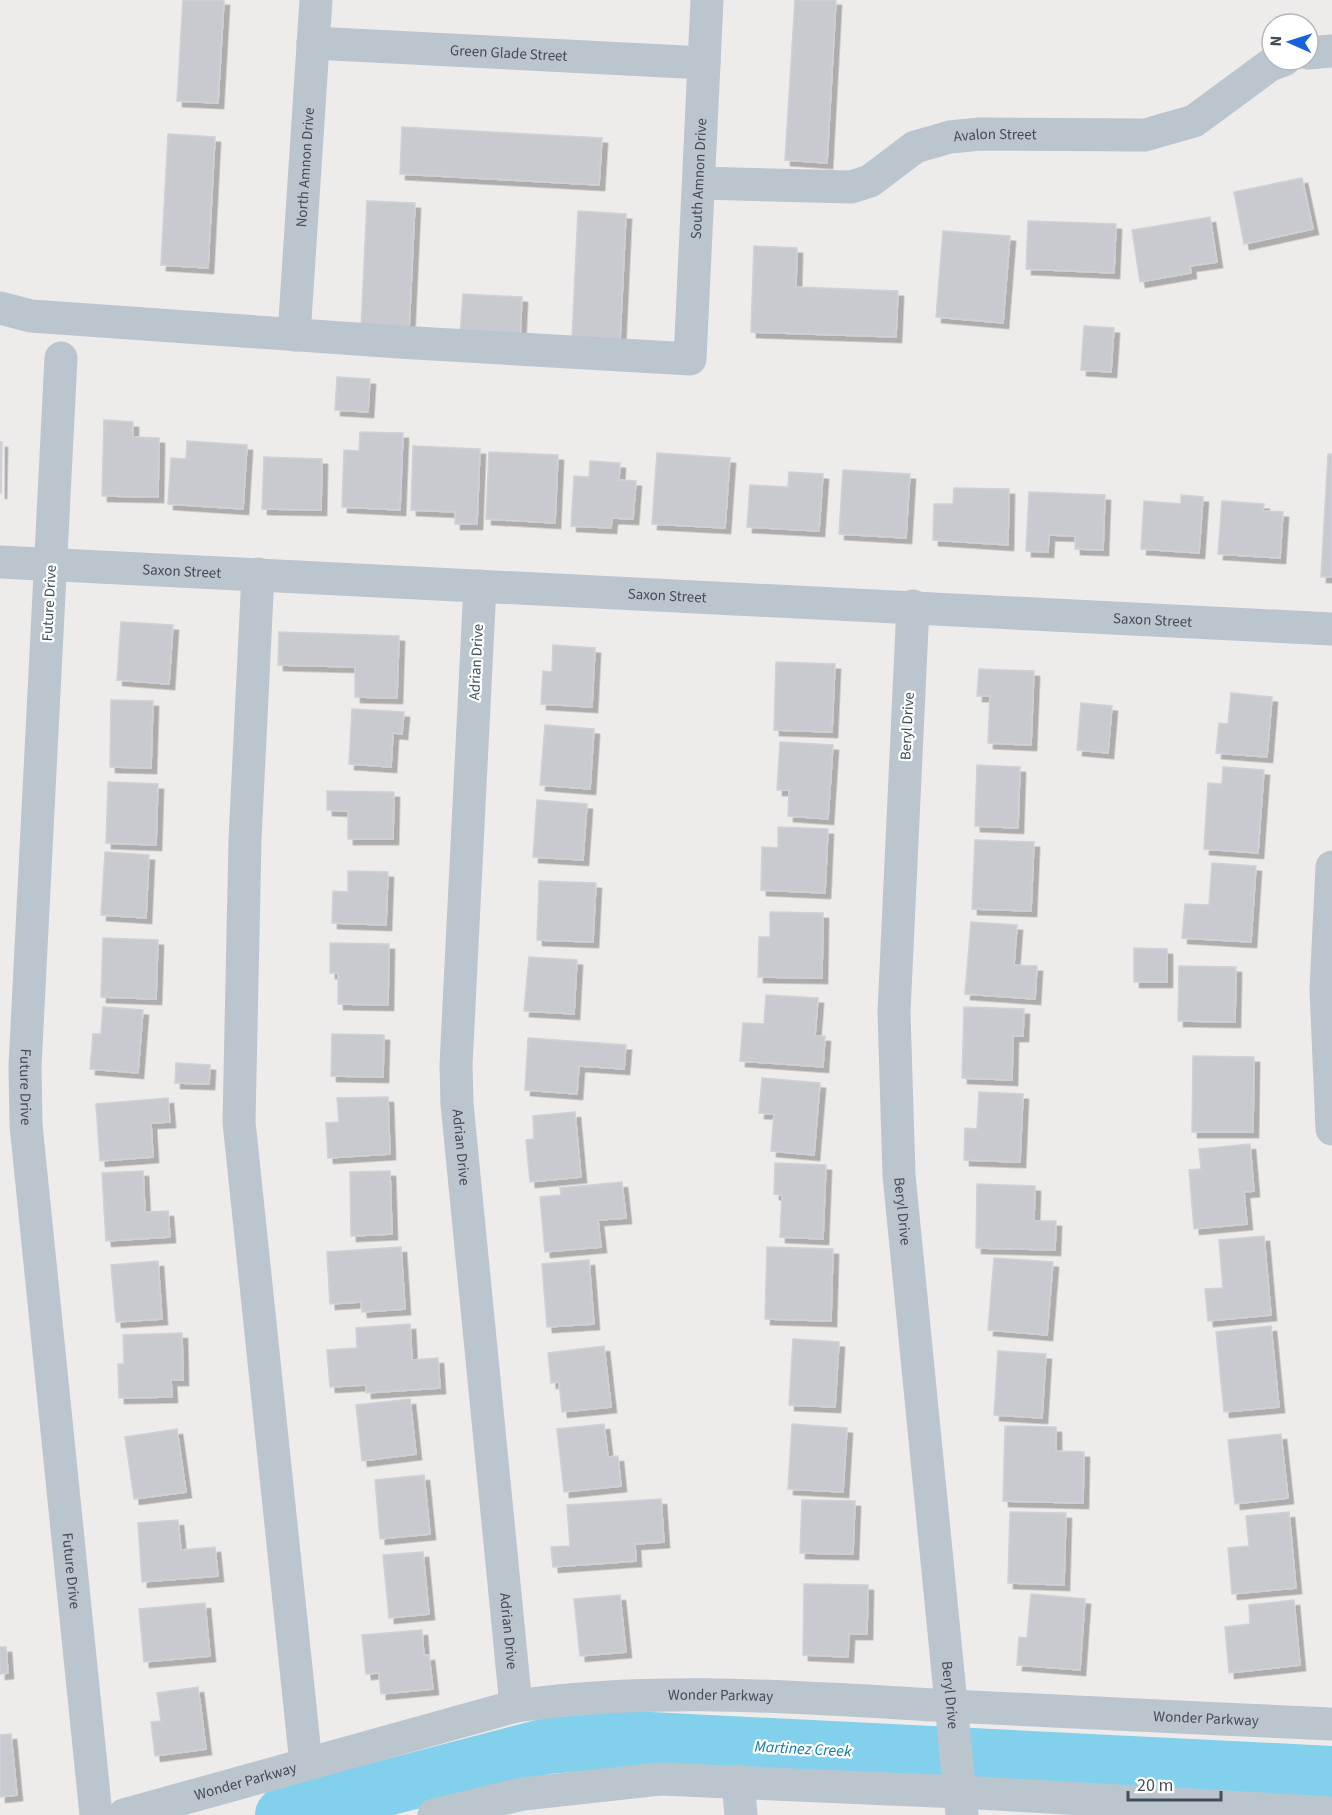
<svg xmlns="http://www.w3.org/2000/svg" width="1332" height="1815" font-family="'Source Sans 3',sans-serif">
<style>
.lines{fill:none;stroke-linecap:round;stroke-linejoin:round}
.river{stroke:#83d0ec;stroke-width:56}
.building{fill:#c8cad0;stroke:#cfd1d7;stroke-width:1.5;filter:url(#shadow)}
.minor{stroke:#bbc5ce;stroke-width:33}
.labels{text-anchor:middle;stroke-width:4.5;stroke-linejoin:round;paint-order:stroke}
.street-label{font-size:15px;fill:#434d58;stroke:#fff}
.water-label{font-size:16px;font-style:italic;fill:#0a7ca5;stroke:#fff}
</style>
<defs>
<filter id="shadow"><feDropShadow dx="5.5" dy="5.5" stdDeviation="0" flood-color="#0004"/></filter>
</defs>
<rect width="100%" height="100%" fill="#eeebeb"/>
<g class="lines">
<path class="river" d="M283,1815L547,1746L630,1739L1332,1774"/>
</g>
<g class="building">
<path d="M183,0H224L218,103L177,101Z"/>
<path d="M795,0H836L827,163L785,160Z"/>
<path d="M402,127L602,138L599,185L400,174Z"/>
<path d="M168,134L215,137L208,268L161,265Z"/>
<path d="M1302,178L1313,229L1244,244L1234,192Z"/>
<path d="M367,201L415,203L409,331L361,329Z"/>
<path d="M578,211L626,214L620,341L572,339Z"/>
<path d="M1210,217L1217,262L1190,266L1191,273L1140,282L1132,230Z"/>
<path d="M1028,221L1116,224L1114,273L1026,269Z"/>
<path d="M943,231L1010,236L1003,323L936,317Z"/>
<path d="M754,246L797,248L796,287L898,291L896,337L751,332Z"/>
<path d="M463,294L522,297L520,339L460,336Z"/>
<path d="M1084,326L1114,328L1111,372L1081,370Z"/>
<path d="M337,377L370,379L368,412L335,410Z"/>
<path d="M104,420L133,422V437L159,438L158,497L102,496Z"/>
<path d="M360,432L403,433L400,510L342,507L344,450L359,451Z"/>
<path d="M187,441L247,445L243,509L168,504L171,458L186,459Z"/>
<path d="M0,442H2L1,493H0Z"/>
<path d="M413,446L480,449L477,524H455V512L411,510Z"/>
<path d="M489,452L558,455L555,523L486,519Z"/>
<path d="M657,453L730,458L725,528L652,524Z"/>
<path d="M1328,454H1332V577H1321Z"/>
<path d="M264,457L322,459L321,510L262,509Z"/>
<path d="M590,461L620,463L619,480L636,481L633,519L612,518L611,528L571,526L574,476L589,477Z"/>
<path d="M843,470L910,474L906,538L839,534Z"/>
<path d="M789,472L823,474L819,531L747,527L750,485L788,487Z"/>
<path d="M954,488L1009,489L1008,545L933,540L934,504H953Z"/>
<path d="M1029,492L1105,495L1103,550L1075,549V536L1049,535L1048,552L1026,551Z"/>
<path d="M1181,495L1203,497L1199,553L1141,549L1144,501L1181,504Z"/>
<path d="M1222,501L1264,504L1263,511L1283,512L1280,558L1218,554Z"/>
<path d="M121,622L173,625L169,684L117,680Z"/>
<path d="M279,632L399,636L397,698L355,697V667L278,665Z"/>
<path d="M553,645L595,648L592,707L541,704L543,671L552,672Z"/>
<path d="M776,662L835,664L832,732L774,730Z"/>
<path d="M979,669L1034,671L1031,745L988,743L990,696H977Z"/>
<path d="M1231,693L1272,697L1267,757L1216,753L1219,723L1228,724Z"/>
<path d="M111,700L153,701L151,768L110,767Z"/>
<path d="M1081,703L1112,706L1108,753L1077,750Z"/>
<path d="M352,709L404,712L402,734L393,733L391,767L349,764Z"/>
<path d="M545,725L594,729L590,789L540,785Z"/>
<path d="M780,742L833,745L828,819L788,816L789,790H777Z"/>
<path d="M977,765L1020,767L1018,828L975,826Z"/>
<path d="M1223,767L1264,770L1258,853L1204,849L1208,783L1222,784Z"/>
<path d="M108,782L158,784L156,845L106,843Z"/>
<path d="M327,791L394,792L393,839H348V811L327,810Z"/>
<path d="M537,800L587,804L583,860L533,857Z"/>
<path d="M778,827L828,829L825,893L761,890L762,847L778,848Z"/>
<path d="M975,840L1034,842L1031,911L972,909Z"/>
<path d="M105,852L149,855L146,918L101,915Z"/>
<path d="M1212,863L1256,866L1251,942L1182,938L1185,904L1209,905Z"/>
<path d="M348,871L388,872L386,925L332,923L333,891L348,892Z"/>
<path d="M539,881L596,883L593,942L537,940Z"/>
<path d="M770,912L823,913L822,978L758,977L759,937H770Z"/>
<path d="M971,922L1017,925L1014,965L1037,966L1035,999L965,994Z"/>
<path d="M103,938L158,940L156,999L101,997Z"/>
<path d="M330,943L389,944L388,1005L338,1004V973H330Z"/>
<path d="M1134,948L1167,949V982H1134Z"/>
<path d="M529,957L577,960L574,1014L524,1011Z"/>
<path d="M1179,966L1236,967L1235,1022L1178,1021Z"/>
<path d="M766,995L818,998L815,1036H825L823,1067L740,1061L743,1023L764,1024Z"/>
<path d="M103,1007L143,1010L138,1073L90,1069L93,1034H101Z"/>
<path d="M964,1007L1024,1009L1023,1036H1013L1012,1080L962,1078Z"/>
<path d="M332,1034L384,1035L383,1077L331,1076Z"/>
<path d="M528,1038L626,1045L624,1069L579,1066L577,1094L525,1090Z"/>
<path d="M1193,1056L1254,1057L1253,1132H1192Z"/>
<path d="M176,1063L210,1065L209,1084L175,1083Z"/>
<path d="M762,1078L820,1083L814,1155L771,1151L774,1114L759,1113Z"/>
<path d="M979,1092L1023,1094L1020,1162L964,1160L965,1128L977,1129Z"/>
<path d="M388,1097L390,1154L328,1158L326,1123L339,1122L337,1098Z"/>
<path d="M168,1098L170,1122L151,1123L153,1157L100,1161L96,1104Z"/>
<path d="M575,1112L581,1177L530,1182L526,1140L534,1139L533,1116Z"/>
<path d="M1250,1144L1254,1191L1244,1192L1247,1224L1194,1229L1189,1170L1201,1169L1199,1149Z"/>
<path d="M775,1163L826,1165L823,1239L780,1237L782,1195L774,1194Z"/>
<path d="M143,1171L145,1212L168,1211L170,1237L106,1241L102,1173Z"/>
<path d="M390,1171L392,1234L351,1236L350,1172Z"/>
<path d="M622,1182L626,1218L598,1220L601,1247L545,1252L540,1197L561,1195L560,1188Z"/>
<path d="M977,1184L1035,1186L1034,1221H1056L1055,1250L976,1248Z"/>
<path d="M1264,1236L1271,1315L1208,1321L1205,1289L1223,1288L1219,1240Z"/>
<path d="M401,1247L405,1309L362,1312L361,1302L330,1304L327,1252Z"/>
<path d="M767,1247L833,1249L831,1321L765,1319Z"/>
<path d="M994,1258L1053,1262L1047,1335L988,1330Z"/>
<path d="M589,1260L594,1324L547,1327L542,1264Z"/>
<path d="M158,1261L162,1319L116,1322L111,1265Z"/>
<path d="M410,1324L412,1360L438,1358L440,1388L366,1393V1385L330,1387L327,1350L357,1348L356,1328Z"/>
<path d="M1271,1326L1279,1407L1224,1412L1216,1332Z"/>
<path d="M182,1333L183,1380H171L172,1397L119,1398L118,1364H124L123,1335Z"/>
<path d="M793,1339L839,1342L835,1407L789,1405Z"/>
<path d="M604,1346L611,1407L562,1412L559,1382L551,1383L548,1353Z"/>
<path d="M998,1351L1046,1354L1042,1418L994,1415Z"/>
<path d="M410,1399L416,1454L362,1461L356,1405Z"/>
<path d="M604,1424L608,1457L618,1456L621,1486L564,1492L557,1429Z"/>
<path d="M792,1424L847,1428L843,1492L788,1489Z"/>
<path d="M1005,1426L1056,1427V1451L1084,1452L1083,1503L1003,1501Z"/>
<path d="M177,1429L186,1492L134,1499L125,1437Z"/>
<path d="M1281,1434L1288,1498L1235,1504L1228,1440Z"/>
<path d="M424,1475L430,1534L380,1539L375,1480Z"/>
<path d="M661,1499L664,1542L635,1544L636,1561L553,1567L551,1547L570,1546L567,1505Z"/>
<path d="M802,1500L855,1501L853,1554L800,1553Z"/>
<path d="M1010,1512L1066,1513L1064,1585L1008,1583Z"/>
<path d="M1289,1512L1296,1588L1232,1594L1228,1548L1249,1546L1246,1516Z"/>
<path d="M178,1520L181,1550L215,1547L218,1576L142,1582L138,1523Z"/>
<path d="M423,1552L429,1614L389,1618L383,1555Z"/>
<path d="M804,1584L868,1585L867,1634H849L848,1657L803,1655Z"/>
<path d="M1031,1594L1085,1599L1080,1670L1017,1665L1019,1637L1027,1638Z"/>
<path d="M620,1595L626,1652L580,1656L574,1599Z"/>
<path d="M1294,1600L1300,1665L1229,1673L1225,1627L1250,1624L1249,1605Z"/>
<path d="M205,1603L210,1656L144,1662L139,1609Z"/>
<path d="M422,1630L424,1656L429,1655L433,1689L381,1694L379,1673L366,1674L362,1635Z"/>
<path d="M0,1647H6L8,1673L0,1674Z"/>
<path d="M198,1687L206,1749L155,1756L151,1722L161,1721L157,1693Z"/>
<path d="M11,1734L17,1795L0,1797V1735Z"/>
</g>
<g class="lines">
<g class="minor">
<path id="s1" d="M313,43L704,63"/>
<path d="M1308,53L1332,51"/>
<path id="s2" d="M699,183L851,187L870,181L915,147L950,137L980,134L1145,135L1194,121L1270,65L1284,60"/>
<path id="s3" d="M0,308L31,316L399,342L690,359L707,0"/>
<path id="s4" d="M294,335L316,0"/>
<path id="s5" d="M61,358L25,1066L26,1125L96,1815"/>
<path id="s6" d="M0,562L1332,629"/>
<path d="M258,574L245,840L239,1122L306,1764"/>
<path id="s7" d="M480,586L456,1065L457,1104L516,1706"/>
<path id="s8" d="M913,606L894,1012L899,1175L962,1815"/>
<path d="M1332,867L1326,989L1332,1129"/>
<path d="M738,1781L741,1815"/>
<path id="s9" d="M124,1815L516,1706C660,1685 806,1698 951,1706C1078,1713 1205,1718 1332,1724"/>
<path d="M434,1815L523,1794L660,1779L959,1792L1332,1813"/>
</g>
</g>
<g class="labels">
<g class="street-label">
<text dy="5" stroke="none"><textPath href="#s1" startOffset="196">Green Glade Street</textPath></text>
<text dy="5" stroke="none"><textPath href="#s2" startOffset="310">Avalon Street</textPath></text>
<text dy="5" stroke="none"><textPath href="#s4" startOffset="168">North Amnon Drive</textPath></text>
<text dy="5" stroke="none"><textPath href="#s3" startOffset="873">South Amnon Drive</textPath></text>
<text dy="5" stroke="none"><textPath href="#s6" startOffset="182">Saxon Street</textPath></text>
<text dy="5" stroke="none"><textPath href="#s6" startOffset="668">Saxon Street</textPath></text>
<text transform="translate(49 603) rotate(-87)" y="5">Future Drive</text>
<text dy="5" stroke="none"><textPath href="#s6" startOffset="1154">Saxon Street</textPath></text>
<text transform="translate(476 662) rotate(-87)" y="5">Adrian Drive</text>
<text transform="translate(907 726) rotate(-87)" y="5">Beryl Drive</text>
<text dy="5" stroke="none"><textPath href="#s5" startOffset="730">Future Drive</textPath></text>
<text dy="5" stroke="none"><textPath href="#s7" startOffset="562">Adrian Drive</textPath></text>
<text dy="5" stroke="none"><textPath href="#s8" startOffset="606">Beryl Drive</textPath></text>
<text dy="5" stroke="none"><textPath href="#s5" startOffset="1216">Future Drive</textPath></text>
<text dy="5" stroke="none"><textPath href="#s7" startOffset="1048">Adrian Drive</textPath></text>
<text dy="5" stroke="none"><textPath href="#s8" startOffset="1092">Beryl Drive</textPath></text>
<text dy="5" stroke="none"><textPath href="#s9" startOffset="612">Wonder Parkway</textPath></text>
<text dy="5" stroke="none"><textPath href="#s9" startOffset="1098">Wonder Parkway</textPath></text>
<text dy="5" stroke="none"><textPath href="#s9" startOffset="126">Wonder Parkway</textPath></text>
</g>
<g class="water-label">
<text transform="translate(803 1748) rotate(3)" y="6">Martinez Creek</text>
</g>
</g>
<g transform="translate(1290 42) rotate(273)"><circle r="28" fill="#ffffff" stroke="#b4b8bc" stroke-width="1.5"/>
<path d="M0-4.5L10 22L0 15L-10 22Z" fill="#1662dc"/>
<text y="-9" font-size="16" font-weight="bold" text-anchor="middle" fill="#434d58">N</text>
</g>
<path d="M1128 1791v9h93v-9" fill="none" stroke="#434d58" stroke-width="3"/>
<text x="1137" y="1791" font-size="18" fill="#434d58" stroke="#ffffff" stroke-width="4.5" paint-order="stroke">20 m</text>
</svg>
